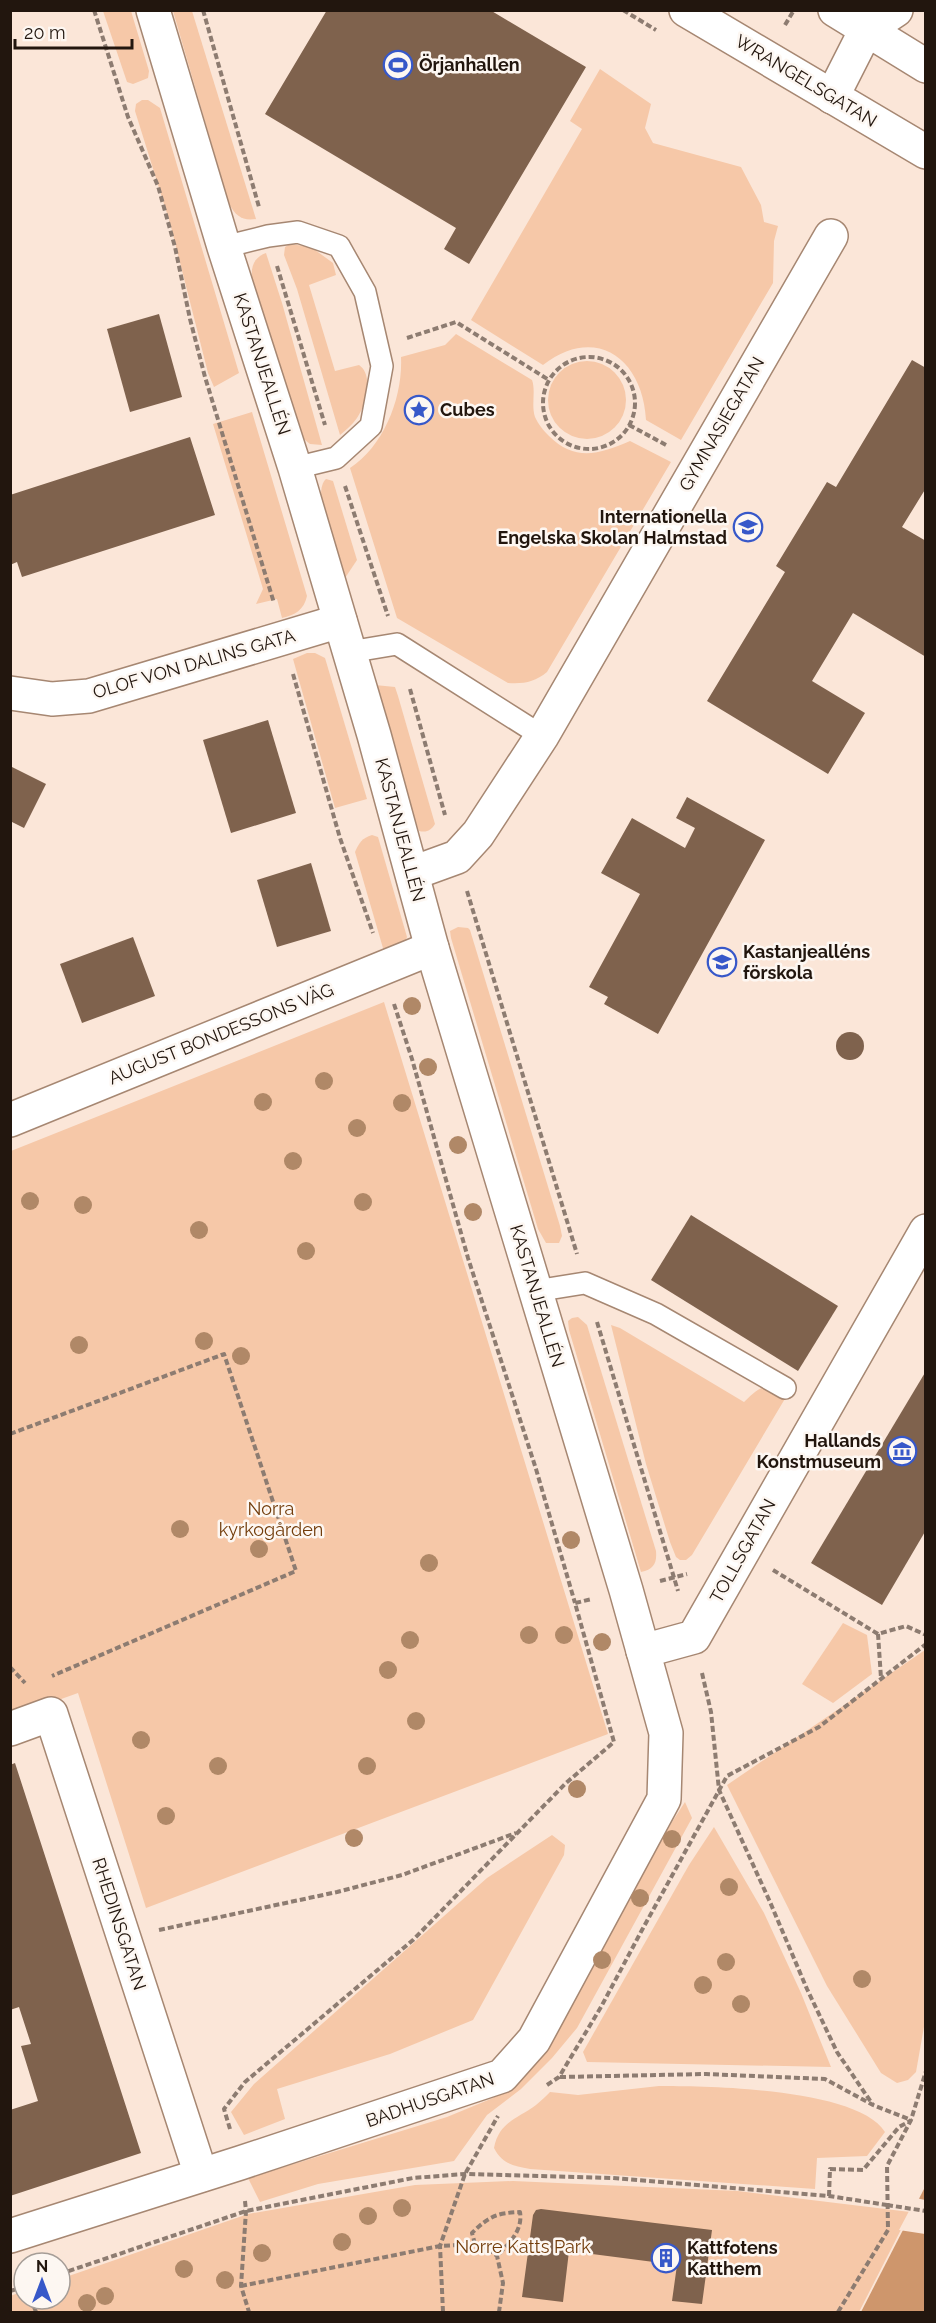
<svg xmlns="http://www.w3.org/2000/svg" width="936" height="2323" font-family="Raleway,sans-serif">
<style>
.green{fill:#f6c8a8}
.water{fill:#ce966c}
.pier{fill:#fbe6d8}
.building{fill:#7f624d}
.lines{fill:none;stroke-linecap:round;stroke-linejoin:round}
.lane-casing{stroke:#a68772;stroke-width:24}
.street-casing{stroke:#a68772;stroke-width:36}
.secondary-casing{stroke:#a68772;stroke-width:36}
.path{stroke:#8d7c71;stroke-width:4;stroke-dasharray:6 3;stroke-linecap:butt}
.lane{stroke:#fff;stroke-width:21}
.street{stroke:#fff;stroke-width:33}
.secondary{stroke:#fff;stroke-width:33}
.path-bridge{stroke:#8d7c71;stroke-width:4;stroke-dasharray:6 3;stroke-linecap:butt}
.tree{fill:#b08867}
.labels{text-anchor:middle;stroke-width:5;stroke-linejoin:round;paint-order:stroke}
.poi-label{font-size:18px;font-weight:bold;fill:#22160e;stroke:#fdf7f2;text-anchor:start}
.street-label{font-size:18px;fill:#22160e;stroke:#fdf7f2}
.park-label{font-size:18px;fill:#723c0a;stroke:#fdf7f2}
</style>
<rect width="100%" height="100%" fill="#fbe6d8"/>
<g class="green">
<path d="M103,11H131L149,71L148,78L133,84L127,82Z"/>
<path d="M173,11H192L256,219C242,221 236,216 229,204Z"/>
<path d="M600,69L651,104L645,128L653,143L741,167L761,205L764,222L778,226L774,241L773,283L681,440L646,420C643,359 596,324 543,365L471,320L582,129L570,121Z"/>
<path d="M142,100H148L160,108L239,373L214,387L208,373L170,223L135,111L136,104Z"/>
<path d="M290,244L311,247L333,263L336,275L309,285L335,371L359,365C374,375 366,405 357,418C352,425 346,430 340,435L297,289L284,255L285,247Z"/>
<path d="M266,253L282,303L322,445L310,444L300,436L253,283C250,270 252,258 266,253Z"/>
<path d="M456,334L532,380C536,391 531,405 535,417C538,424 544,431 549,436C575,462 600,454 630,441L671,462L547,672C535,682 524,684 508,683L397,618L350,468C384,446 403,397 401,357L445,345Z"/>
<circle cx="587" cy="400" r="39"/>
<path d="M252,412L307,596C304,610 295,615 282,618L277,599L256,604L263,589L213,424Z"/>
<path d="M326,479L333,481L357,560L345,578C337,560 310,493 326,479Z"/>
<path d="M307,653H315L325,658L367,799L335,808L293,659Z"/>
<path d="M375,685L395,687L398,696L435,824C431,830 427,833 419,831L400,775Z"/>
<path d="M372,835L378,837L407,937L403,948L385,955L355,852C359,843 362,838 372,835Z"/>
<path d="M458,927L468,928L470,930L560,1226L562,1236L559,1243H546L538,1229L451,938L450,931Z"/>
<path d="M384,1002L608,1734L146,1908L78,1693L11,1717V1151Z"/>
<path d="M578,1317L587,1325L656,1551C657,1563 654,1569 641,1572L569,1330L568,1321L572,1318Z"/>
<path d="M611,1325L620,1328L744,1402C763,1384 763,1384 786,1397L692,1555L686,1560H680L676,1557L670,1542L646,1464Z"/>
<path d="M843,1623L867,1635L872,1674L833,1703L802,1684Z"/>
<path d="M925,1650V2021L916,2072L908,2080L897,2083L881,2073L827,1986L727,1785Z"/>
<path d="M685,1802L692,1818L577,2028L552,2058L521,2089L487,2115L454,2161L318,2184L260,2202L248,2178L447,2117L493,2098L525,2073L546,2045L672,1822Z"/>
<path d="M714,1827L764,1913L801,1993L831,2067L587,2062L583,2052L689,1865Z"/>
<path d="M552,1835L565,1845L564,1855L473,2020L390,2054L277,2089L285,2119L244,2135L231,2112L254,2084L487,1878Z"/>
<path d="M659,2086C708,2086 858,2088 885,2132L867,2156L817,2158L815,2189L530,2169C513,2165 503,2165 494,2148C499,2122 517,2119 536,2105C541,2101 546,2096 550,2092L578,2095Z"/>
<path d="M513,2181L738,2191L910,2212L859,2312H11L10,2296L24,2291V2299H60V2279L248,2214L415,2185Z"/>
</g>
<path class="water" d="M925,2187V2312H861Z"/>
<path class="pier" d="M916,2198L925,2200V2234L899,2230Z"/>
<g class="building">
<path d="M327,10H490L586,67L469,264L444,249L456,228L265,114Z"/>
<path d="M159,314L182,397L130,412L107,329Z"/>
<path d="M912,360L926,368V488L902,527L926,541V657L853,613L812,681L865,713L828,774L707,701L785,572L776,566L827,482L836,487Z"/>
<path d="M190,437L215,515L22,577L17,562L10,565V495Z"/>
<path d="M268,720L296,813L231,833L203,740Z"/>
<path d="M10,766L46,784L24,828L10,821Z"/>
<path d="M687,797L765,840L658,1034L604,1004L608,997L589,987L640,894L601,873L632,818L685,848L695,828L676,818Z"/>
<path d="M311,863L331,931L277,947L257,880Z"/>
<path d="M133,937L155,996L82,1023L60,964Z"/>
<circle cx="850" cy="1046" r="14"/>
<path d="M691,1215L838,1306L798,1371L651,1280Z"/>
<path d="M926,1371V1530L882,1605L811,1563Z"/>
<path d="M15,1763L141,2153L10,2196V2110L38,2101L21,2046L31,2044L19,2007L10,2010V1765Z"/>
<path d="M541,2209L712,2230L702,2304L672,2301L677,2265L569,2251L563,2302L522,2297L533,2215L536,2210Z"/>
</g>
<g class="lines">
<g class="lane-casing">
<g id="lane">
<path d="M224,247L268,236L298,232L339,246L365,292L382,366L371,426L336,458L295,468"/>
<path d="M349,652L397,644L542,736"/>
<path d="M535,1291L585,1283L656,1314L785,1388"/>
</g>
</g>
<g class="street-casing">
<g id="street">
<path d="M10,693L52,699L89,696L340,621"/>
<path d="M413,873L457,857L478,834L542,736L831,236"/>
<path d="M10,1120L432,948"/>
<path d="M643,1651L694,1637L926,1231"/>
<path d="M10,1729L51,1714L201,2175"/>
<path d="M10,2236L240,2163L502,2076L534,2040L664,1799L666,1733L626,1590L432,948L374,735L295,468L224,247L153,10"/>
</g>
</g>
<g class="secondary-casing">
<g id="secondary">
<path d="M686,10L926,152"/>
<path d="M835,10L926,66"/>
<path d="M832,97L866,30L896,10"/>
</g>
</g>
<g class="path">
<path d="M94,10L128,117L158,186L175,247L190,319L205,377L274,603"/>
<path d="M203,10L259,207"/>
<path d="M623,10L656,30"/>
<path d="M785,25L794,10"/>
<path d="M277,266L325,425"/>
<path d="M407,338L456,322L549,380"/>
<circle cx="589" cy="403" r="46"/>
<path d="M629,425L668,446"/>
<path d="M345,486L388,616"/>
<path d="M293,674L340,838L373,933"/>
<path d="M410,689L445,815"/>
<path d="M467,891L577,1254"/>
<path d="M394,1004L412,1059L468,1258L536,1469L575,1603"/>
<path d="M597,1322L678,1591"/>
<path d="M10,1434L224,1354L296,1571L52,1676"/>
<path d="M773,1570L878,1634L906,1626L926,1635"/>
<path d="M660,1581L687,1574"/>
<path d="M878,1634L881,1678"/>
<path d="M10,1667L25,1683"/>
<path d="M702,1673L711,1712L719,1790L770,1902L807,1989L837,2052L873,2105"/>
<path d="M159,1930L337,1892L402,1875L516,1833"/>
<path d="M560,2077L706,2074L825,2079L873,2105L911,2120"/>
<path d="M547,2085L559,2077L601,2007L642,1930L727,1776L819,1727L926,1644"/>
<path d="M230,2129L224,2109L245,2082L413,1940L566,1783L614,1742L575,1603L592,1599"/>
<path d="M829,2196L830,2169L863,2170L899,2127L910,2121"/>
<path d="M245,2201L246,2211L241,2286L249,2312"/>
<path d="M475,2244L472,2233C489,2216 497,2213 520,2212C523,2231 509,2243 497,2256"/>
<path d="M60,2274L246,2211L413,2178L465,2174L613,2178L829,2196L887,2205"/>
<path d="M241,2286L440,2246L475,2244L490,2250L497,2256L503,2283L499,2312"/>
<path d="M10,2291L24,2287"/>
<path d="M31,2299L36,2312"/>
<path d="M443,2312L440,2246L465,2174L498,2116"/>
<path d="M838,2312L888,2230L887,2166L911,2120L926,2071"/>
</g>
<use href="#lane" class="lane"/>
<use href="#street" class="street"/>
<use href="#secondary" class="secondary"/>
<path class="path-bridge" d="M887,2205L926,2211"/>
</g>
<g class="tree">
<circle cx="412" cy="1006" r="9"/>
<circle cx="428" cy="1067" r="9"/>
<circle cx="324" cy="1081" r="9"/>
<circle cx="263" cy="1102" r="9"/>
<circle cx="402" cy="1103" r="9"/>
<circle cx="357" cy="1128" r="9"/>
<circle cx="458" cy="1145" r="9"/>
<circle cx="293" cy="1161" r="9"/>
<circle cx="30" cy="1201" r="9"/>
<circle cx="363" cy="1202" r="9"/>
<circle cx="83" cy="1205" r="9"/>
<circle cx="473" cy="1212" r="9"/>
<circle cx="199" cy="1230" r="9"/>
<circle cx="306" cy="1251" r="9"/>
<circle cx="204" cy="1341" r="9"/>
<circle cx="79" cy="1345" r="9"/>
<circle cx="241" cy="1356" r="9"/>
<circle cx="180" cy="1529" r="9"/>
<circle cx="571" cy="1540" r="9"/>
<circle cx="259" cy="1549" r="9"/>
<circle cx="429" cy="1563" r="9"/>
<circle cx="529" cy="1635" r="9"/>
<circle cx="564" cy="1635" r="9"/>
<circle cx="410" cy="1640" r="9"/>
<circle cx="602" cy="1642" r="9"/>
<circle cx="388" cy="1670" r="9"/>
<circle cx="416" cy="1721" r="9"/>
<circle cx="141" cy="1740" r="9"/>
<circle cx="218" cy="1766" r="9"/>
<circle cx="367" cy="1766" r="9"/>
<circle cx="577" cy="1789" r="9"/>
<circle cx="166" cy="1816" r="9"/>
<circle cx="354" cy="1838" r="9"/>
<circle cx="672" cy="1839" r="9"/>
<circle cx="729" cy="1887" r="9"/>
<circle cx="640" cy="1898" r="9"/>
<circle cx="602" cy="1960" r="9"/>
<circle cx="726" cy="1962" r="9"/>
<circle cx="862" cy="1979" r="9"/>
<circle cx="703" cy="1985" r="9"/>
<circle cx="741" cy="2004" r="9"/>
<circle cx="402" cy="2208" r="9"/>
<circle cx="368" cy="2216" r="9"/>
<circle cx="342" cy="2242" r="9"/>
<circle cx="262" cy="2253" r="9"/>
<circle cx="184" cy="2269" r="9"/>
<circle cx="225" cy="2280" r="9"/>
<circle cx="105" cy="2296" r="9"/>
<circle cx="87" cy="2303" r="9"/>
</g>
<defs>
<g id="stadium-ring" transform="scale(1.5)"><circle r="9.5" fill="#fdf7f2" stroke="#3758c9" stroke-width="1.5"/><path d="M0-5a6.5 5 0 1 0 0 10a6.5 5 0 1 0 0-10ZM-3.5-1.8h7v3.6h-7Z" fill="#3758c9"/></g>
<g id="sight-ring" transform="scale(1.5)"><circle r="9.5" fill="#fdf7f2" stroke="#3758c9" stroke-width="1.5"/><path d="M0-6L1.8-2.2L6-1.7L2.9 1.2L3.7 5.4L0 3.3L-3.7 5.4L-2.9 1.2L-6-1.7L-1.8-2.2Z" fill="#3758c9"/></g>
<g id="school-ring" transform="scale(1.5)"><circle r="9.5" fill="#fdf7f2" stroke="#3758c9" stroke-width="1.5"/><path d="M0-5L7-2L0 1L-7-2ZM-4 1L0 2.5L4 1V4Q0 6-4 4Z" fill="#3758c9"/></g>
<g id="museum-ring" transform="scale(1.5)"><circle r="9.5" fill="#fdf7f2" stroke="#3758c9" stroke-width="1.5"/><path d="M0-6L6-3V-2H-6V-3ZM-5-1h2V3h-2ZM-1-1h2V3h-2ZM3-1h2V3H3ZM-6 4H6V6H-6Z" fill="#3758c9"/></g>
<g id="building-ring" transform="scale(1.5)"><circle r="9.5" fill="#fdf7f2" stroke="#3758c9" stroke-width="1.5"/><path d="M-4-6H4V6H1V3H-1V6H-4ZM-2.5-4.3h1.7v1.8h-1.7ZM.8-4.3h1.7v1.8H.8ZM-2.5-1h1.7V.8h-1.7ZM.8-1h1.7V.8H.8Z" fill="#3758c9"/></g>
</defs>
<g fill-rule="evenodd">
<use href="#stadium-ring" x="398" y="65"/>
<use href="#sight-ring" x="419" y="410"/>
<use href="#school-ring" x="748" y="527"/>
<use href="#school-ring" x="722" y="962"/>
<use href="#museum-ring" x="902" y="1451"/>
<use href="#building-ring" x="666" y="2258"/>
</g>
<g class="labels">
<g class="poi-label">
<text x="419" y="71">Örjanhallen</text>
<text x="440" y="416">Cubes</text>
<text x="727" y="523" text-anchor="end">Internationella<tspan x="727" dy="21">Engelska Skolan Halmstad</tspan></text>
<text x="743" y="958">Kastanjealléns<tspan x="743" dy="21">förskola</tspan></text>
<text x="881" y="1447" text-anchor="end">Hallands<tspan x="881" dy="21">Konstmuseum</tspan></text>
<text x="687" y="2254">Kattfotens<tspan x="687" dy="21">Katthem</tspan></text>
</g>
<g class="street-label">
<text transform="translate(806 81) rotate(31)" y="6">WRANGELSGATAN</text>
<text transform="translate(262 364) rotate(72)" y="6">KASTANJEALLÉN</text>
<text transform="translate(722 424) rotate(-60)" y="6">GYMNASIEGATAN</text>
<text transform="translate(194 664) rotate(-16)" y="6">OLOF VON DALINS GATA</text>
<text transform="translate(400 830) rotate(75)" y="6">KASTANJEALLÉN</text>
<text transform="translate(221 1034) rotate(-22)" y="6">AUGUST BONDESSONS VÄG</text>
<text transform="translate(537 1296) rotate(73)" y="6">KASTANJEALLÉN</text>
<text transform="translate(743 1551) rotate(-61)" y="6">TOLLSGATAN</text>
<text transform="translate(119 1924) rotate(72)" y="6">RHEDINSGATAN</text>
<text transform="translate(430 2100) rotate(-19)" y="6">BADHUSGATAN</text>
</g>
<g class="park-label">
<text x="271" y="1515">Norra<tspan x="271" dy="21">kyrkogården</tspan></text>
<text x="523" y="2253">Norre Katts Park</text>
</g>
</g>
<rect width="936" height="2323" fill="none" stroke="#22160e" stroke-width="24"/>
<g transform="translate(42 2281)"><circle r="28" fill="#fdf7f2" stroke="#a59d97" stroke-width="1.5"/>
<path d="M0-4.5L10 22L0 15L-10 22Z" fill="#3758c9"/>
<text y="-9" font-size="16" font-weight="bold" text-anchor="middle" fill="#22160e">N</text>
</g>
<path d="M15 39v9h117v-9" fill="none" stroke="#22160e" stroke-width="3"/>
<text x="24" y="39" font-size="18" fill="#22160e" stroke="#fdf7f2" stroke-width="4.5" paint-order="stroke">20 m</text>
</svg>
